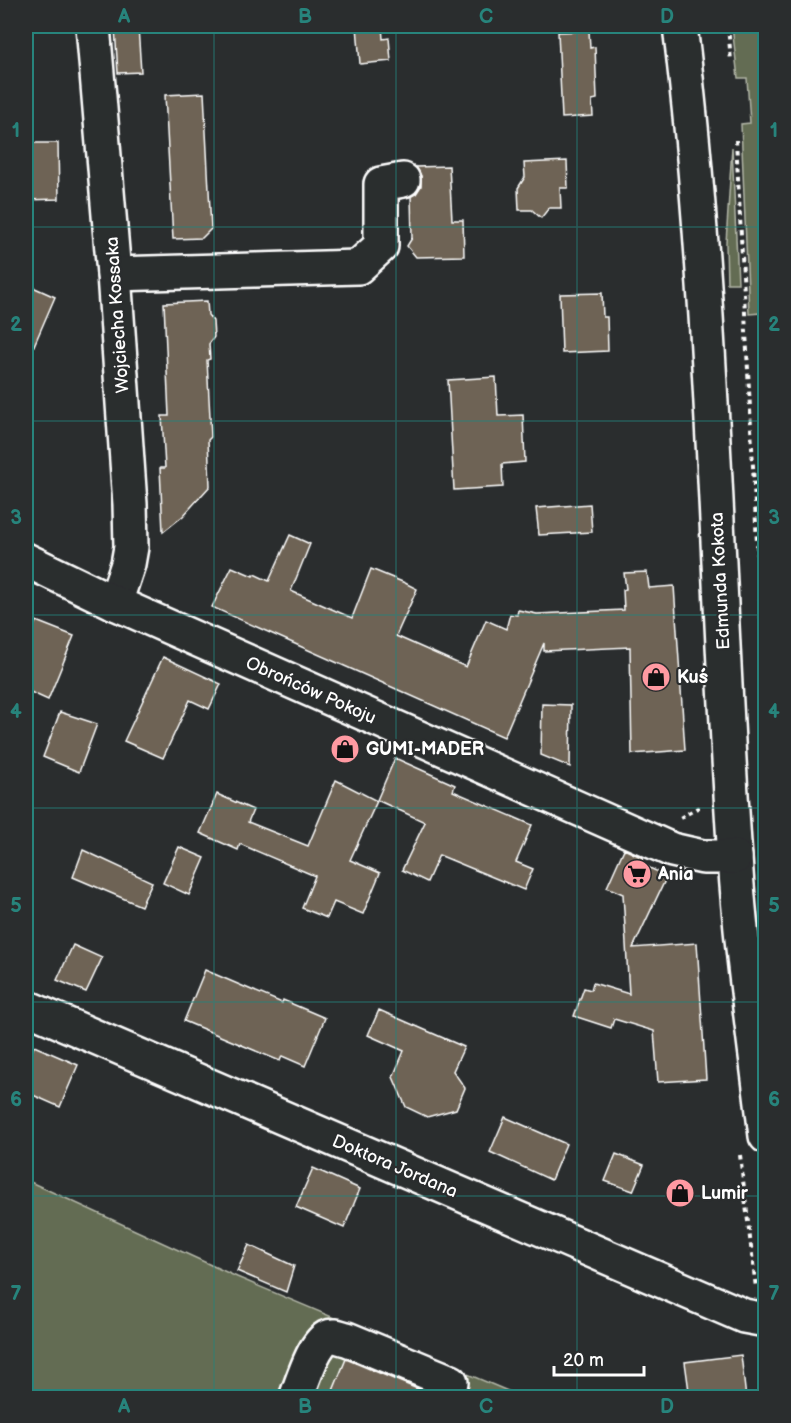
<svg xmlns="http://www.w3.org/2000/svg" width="791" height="1423" font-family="'Balsamiq Sans',sans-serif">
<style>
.green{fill:#646c52;stroke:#b2b6a8;stroke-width:1.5}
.building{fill:#6e6454;stroke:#fff;stroke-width:1.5}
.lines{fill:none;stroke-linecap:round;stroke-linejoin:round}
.minor-casing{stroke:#fff;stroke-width:38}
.path{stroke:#fff;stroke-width:4;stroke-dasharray:4.5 4.5;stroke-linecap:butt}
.minor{stroke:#2a2d2e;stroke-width:33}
.grid{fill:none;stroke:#27847c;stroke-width:1.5;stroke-opacity:0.55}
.labels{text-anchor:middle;stroke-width:4.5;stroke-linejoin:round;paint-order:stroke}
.street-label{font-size:18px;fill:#fff;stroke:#2a2d2e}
.poi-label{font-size:18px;font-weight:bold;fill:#fff;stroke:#2a2d2e;text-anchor:start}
.neatline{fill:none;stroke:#27847c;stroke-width:2}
.grid-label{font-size:20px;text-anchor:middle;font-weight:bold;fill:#27847c}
</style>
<rect width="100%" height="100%" fill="#2a2d2e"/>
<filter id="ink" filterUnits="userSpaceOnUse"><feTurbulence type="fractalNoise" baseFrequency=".0167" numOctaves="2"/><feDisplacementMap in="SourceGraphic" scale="12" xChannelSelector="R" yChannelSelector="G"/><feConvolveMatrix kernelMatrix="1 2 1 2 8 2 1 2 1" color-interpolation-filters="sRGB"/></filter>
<g filter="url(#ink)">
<g class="green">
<path d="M732,26H765L766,311H761V313L749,314L741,124L750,123L747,78H738Z"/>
<path d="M732,147L738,283H727L726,243Z"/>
<path d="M26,1180L237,1277L522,1397H26Z"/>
</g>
<g class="building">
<path d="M357,26H382L383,39L389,38L391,61L360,64Z"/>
<path d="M138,27L141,72L118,73L115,28Z"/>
<path d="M589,31L590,48L595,47L597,99L592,100L593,116L562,118L558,32Z"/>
<path d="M204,93L211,229L202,238L173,239L165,95Z"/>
<path d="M26,143H58L59,199L26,200Z"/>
<path d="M567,161L568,188H560L561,208H549L541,218L532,210H519L518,188L525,177L524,163Z"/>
<path d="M449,166L452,220H463L464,256L416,257L407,246L412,238L411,196L416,194L421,186V176L416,167Z"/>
<path d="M26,284L55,297L26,364Z"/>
<path d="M602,293L603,317H607L608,351L562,353L560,294Z"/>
<path d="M207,301L208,315L213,321L214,337L209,344L210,359L207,360L211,437L208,440L210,486L183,516L163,532L160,468H165L162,416H169L164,303Z"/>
<path d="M496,377L498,416L523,415L525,462L502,464L503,487L454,490L448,380Z"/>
<path d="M590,504L592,532L539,535L536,508Z"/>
<path d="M290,535L310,544L291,591L352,618L371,569L405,583L417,589L396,636L466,667L486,620L506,629L510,614L517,615L518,610L537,614L624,610L623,590L626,589L624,573L647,572L649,588L674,586L685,750L632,754L630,647L544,651V643L504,737L212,607L232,567L253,576L254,574L269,581Z"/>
<path d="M36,621L74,636L48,700L26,690V631L31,633Z"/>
<path d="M163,657L221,684L209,709L190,700L163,758L124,741Z"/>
<path d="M542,704L571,705L570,767L541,755Z"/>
<path d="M60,712L97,724L79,772L43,757Z"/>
<path d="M395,758L455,785L453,791L532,825L516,862L533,869L524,890L439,855L427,882L402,870L425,822L377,800Z"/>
<path d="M336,780L377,801L350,860L380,873L363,914L334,902L327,918L302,908L315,876L240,844L238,850L200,833L217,794L253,810L248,822L308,846Z"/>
<path d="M179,847L205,858L189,895L163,883Z"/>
<path d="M624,849L643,858L641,864L667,876L633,948L697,943L706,1079L658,1082L654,1031L614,1019L611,1028L574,1016L584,988L591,990L593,983L629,994L623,894L607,887Z"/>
<path d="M83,850L152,882L141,906L73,877Z"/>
<path d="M73,945L102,958L86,992L57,980Z"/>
<path d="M205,970L282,1003L283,1000L325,1018L305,1066L282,1056L280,1061L184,1021Z"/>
<path d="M379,1010L464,1047L453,1071L465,1088L456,1109L427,1117L406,1107L393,1077L404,1051L368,1035Z"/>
<path d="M34,1046L78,1065L60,1107L26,1092V1066Z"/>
<path d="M505,1117L566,1144L551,1180L490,1152Z"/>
<path d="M616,1154L644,1165L633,1191L605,1181Z"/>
<path d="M313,1168L360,1189L344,1228L296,1207Z"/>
<path d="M249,1245L294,1266L286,1292L237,1271Z"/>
<path d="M741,1355L746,1398H690L685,1362Z"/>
<path d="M346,1359L439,1398H330Z"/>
</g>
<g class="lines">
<g class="minor-casing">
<g id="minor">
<path d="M93,26L114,274L130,504L131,547L128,564L115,603"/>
<path d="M680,26C714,302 716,580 735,858C741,951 755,1043 766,1136"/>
<path d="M114,274L358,267L381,246V184L403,180"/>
<path d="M26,560L115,603L672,850L703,857H735"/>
<path d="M26,1007L744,1316L766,1320"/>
<path d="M296,1398C302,1383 314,1342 328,1337C334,1334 341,1338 347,1339L451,1382"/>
</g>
</g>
<g class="path">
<path d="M728,26L731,61"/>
<path d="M736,140L766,716"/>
<path d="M680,818L699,807"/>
<path d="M740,1155L756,1288"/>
<path d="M764,1351L766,1365"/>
</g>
<use href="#minor" class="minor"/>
</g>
</g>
<path class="grid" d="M214,26V1398M396,26V1398M577,26V1398M26,227H766M26,421H766M26,615H766M26,808H766M26,1002H766M26,1196H766"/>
<defs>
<g id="shop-disc" transform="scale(1.5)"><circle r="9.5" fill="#ff9aa2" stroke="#2a2d2e"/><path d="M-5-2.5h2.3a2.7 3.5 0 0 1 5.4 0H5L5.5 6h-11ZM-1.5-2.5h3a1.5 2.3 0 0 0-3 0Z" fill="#111"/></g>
<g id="supermarket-disc" transform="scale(1.5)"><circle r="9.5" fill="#ff9aa2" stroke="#2a2d2e"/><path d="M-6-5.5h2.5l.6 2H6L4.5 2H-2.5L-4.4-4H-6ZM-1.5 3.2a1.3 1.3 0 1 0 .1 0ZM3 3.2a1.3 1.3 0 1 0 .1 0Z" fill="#111"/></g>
</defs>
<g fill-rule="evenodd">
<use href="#shop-disc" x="656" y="677"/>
<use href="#shop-disc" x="345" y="749"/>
<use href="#supermarket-disc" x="637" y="874"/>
<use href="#shop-disc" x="680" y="1193"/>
</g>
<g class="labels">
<g class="street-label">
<text transform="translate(117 315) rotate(-94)" y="6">Wojciecha Kossaka</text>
<text transform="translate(720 581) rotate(-93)" y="6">Edmunda Kokota</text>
<text transform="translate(311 690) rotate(24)" y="6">Obrońców Pokoju</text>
<text transform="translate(395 1166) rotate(23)" y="6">Doktora Jordana</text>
</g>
<g class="poi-label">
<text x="677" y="683">Kuś</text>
<text x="366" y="755">GUMI-MADER</text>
<text x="658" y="880">Ania</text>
<text x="701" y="1199">Lumir</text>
</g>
</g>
<rect width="791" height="1423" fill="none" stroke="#2a2d2e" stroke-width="66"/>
<path d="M554 1366v9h90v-9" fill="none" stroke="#ffffff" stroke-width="3"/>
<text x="563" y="1366" font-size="18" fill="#ffffff" stroke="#2a2d2e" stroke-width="4.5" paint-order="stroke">20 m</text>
<rect x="33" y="33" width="725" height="1357" class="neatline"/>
<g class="grid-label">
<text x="124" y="23">A</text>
<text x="305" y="23">B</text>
<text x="486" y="23">C</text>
<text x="667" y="23">D</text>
<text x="16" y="137">1</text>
<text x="774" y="137">1</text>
<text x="16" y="331">2</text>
<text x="774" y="331">2</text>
<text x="16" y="524">3</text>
<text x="774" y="524">3</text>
<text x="16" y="718">4</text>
<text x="774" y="718">4</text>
<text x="16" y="912">5</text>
<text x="774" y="912">5</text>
<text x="16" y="1106">6</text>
<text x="774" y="1106">6</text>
<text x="16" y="1300">7</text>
<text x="774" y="1300">7</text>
<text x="124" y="1413">A</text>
<text x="305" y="1413">B</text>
<text x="486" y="1413">C</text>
<text x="667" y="1413">D</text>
</g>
</svg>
